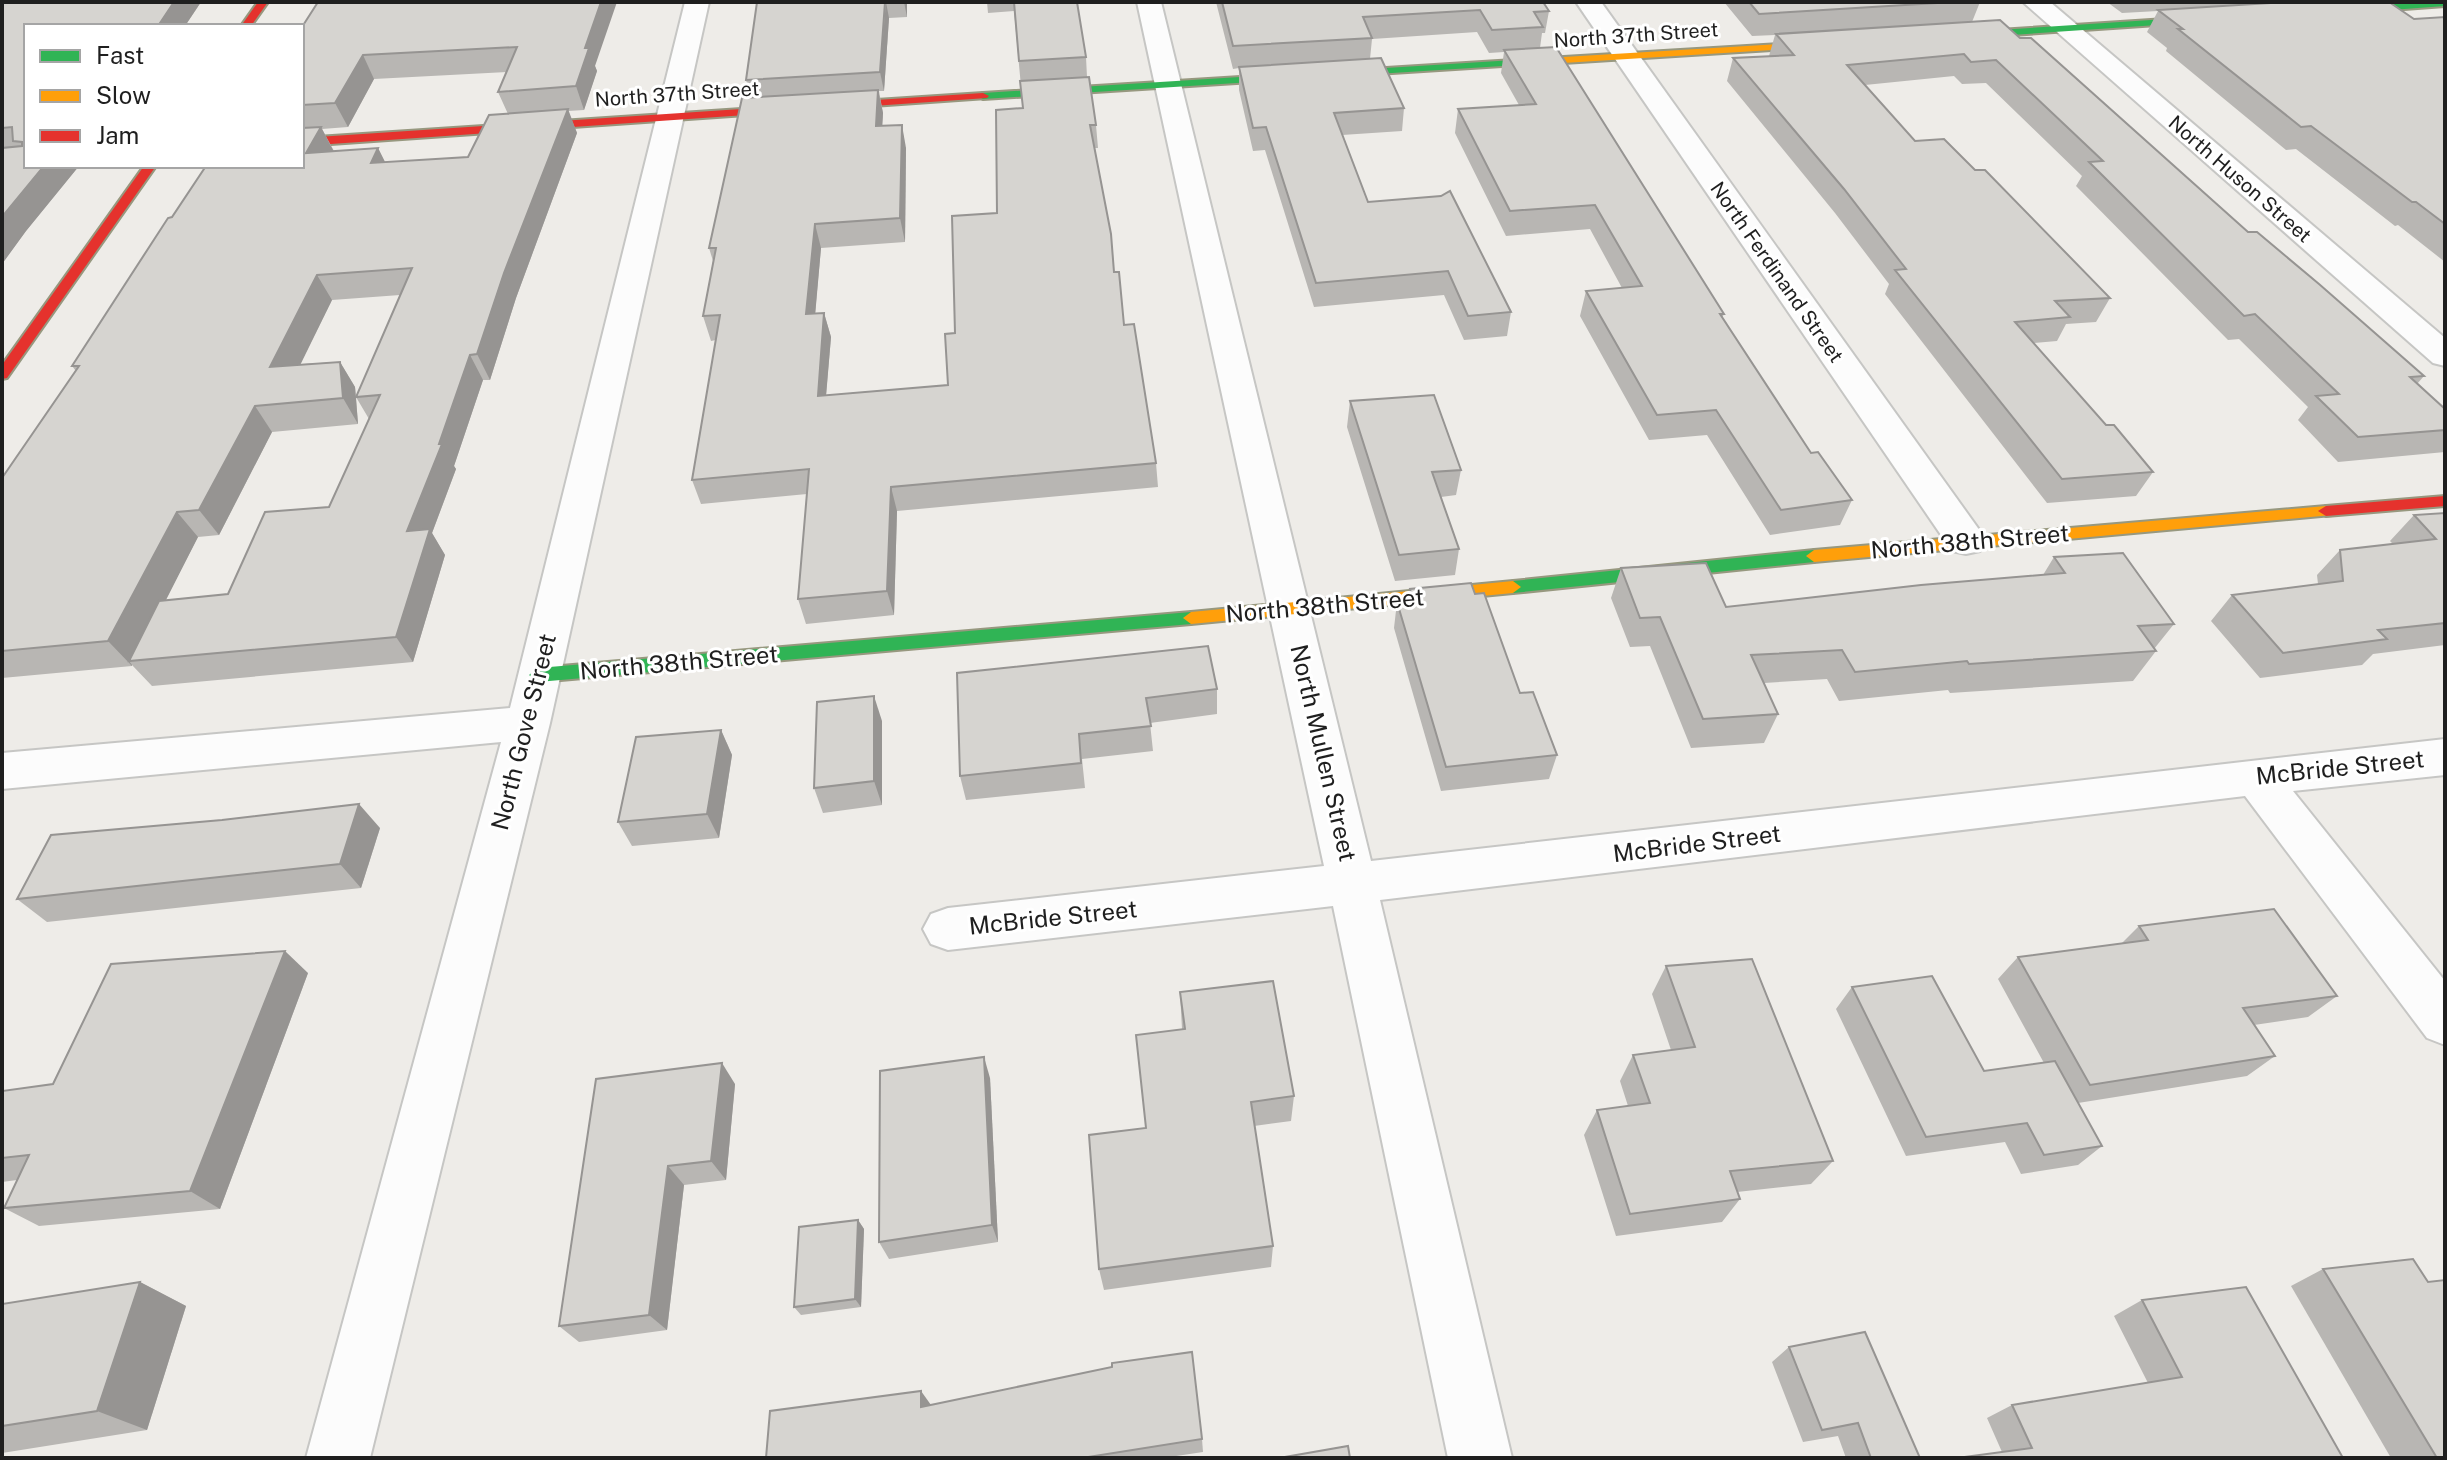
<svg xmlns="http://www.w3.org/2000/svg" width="2447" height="1460" font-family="'Public Sans',sans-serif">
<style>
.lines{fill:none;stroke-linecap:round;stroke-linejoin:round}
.street-casing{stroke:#c6c6c4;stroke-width:4}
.fast-casing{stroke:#97987f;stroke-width:4}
.slow-casing{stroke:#97987f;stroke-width:4}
.jam-casing{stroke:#97987f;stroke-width:4}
.street{fill:#fcfcfc;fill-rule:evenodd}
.fast{fill:#30b455;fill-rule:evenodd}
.slow{fill:#ff9f0a;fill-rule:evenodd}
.jam{fill:#e5322d;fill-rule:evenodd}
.wall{fill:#b8b6b3;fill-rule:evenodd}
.shaded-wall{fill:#969492}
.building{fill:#d6d4d0;stroke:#969492;stroke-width:2}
.labels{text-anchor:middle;stroke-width:6;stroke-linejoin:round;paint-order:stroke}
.far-street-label{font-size:20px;fill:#1f1f1f;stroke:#fff}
.street-label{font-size:24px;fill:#1f1f1f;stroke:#fff}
</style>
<rect width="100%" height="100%" fill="#eeece8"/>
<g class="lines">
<g class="street-casing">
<g id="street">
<path d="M685,2H709L550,723L370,1458H306L501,742L2,789V753L510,708Z"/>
<path d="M1137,2H1161L1371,861L2445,739V775L2293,791L2445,981V1045L2427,1038L2245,796L1380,900L1512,1458H1448L1333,906L948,950L931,944L923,929L931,914L948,908L1324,866Z"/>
<path d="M1576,2H1601L1980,531L1986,541L1980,551L1966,554L1952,551Z"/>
<path d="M2023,2H2050L2445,338V366L2433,363Z"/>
</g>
</g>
<g class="fast-casing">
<g id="fast">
<path d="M2417,2H2445V6L2336,14L2331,11L2336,8Z"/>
<path d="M2212,16L2217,19L2216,21L1953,39L1948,36L1953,33Z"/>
<path d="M1547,58L1552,61L1551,63L983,99L977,96L983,93Z"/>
<path d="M1814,550L1822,556L1814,562L1513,593L1505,587L1513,581Z"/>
<path d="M1191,612L1199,618L1191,624L538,682L529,675L538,668Z"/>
</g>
</g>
<g class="slow-casing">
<g id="slow">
<path d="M1832,41L1836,42V46L1547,64L1542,61L1547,58Z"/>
<path d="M2326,506L2332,507L2334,511L2332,515L1814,562L1806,556L1814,550Z"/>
<path d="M1513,581L1521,587L1513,593L1191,624L1183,618L1191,612Z"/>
</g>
</g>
<g class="jam-casing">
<g id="jam">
<path d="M258,2H268L251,26H241Z"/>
<path d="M983,93L989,96L987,98L302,146V138Z"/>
<path d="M144,166H156L7,378L2,379V365Z"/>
<path d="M2445,496V506L2326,516L2318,511L2326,506Z"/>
</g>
</g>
<use href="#street" class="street"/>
<use href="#fast" class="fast"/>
<use href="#slow" class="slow"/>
<use href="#jam" class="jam"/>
</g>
<g class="wall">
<path d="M2,2H201L185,26H26V166H79L26,231L2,264Z"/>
<path d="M318,2L595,66L597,71L584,110L568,111L577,133L516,298L490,380H483L454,466L456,469L432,533L445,555L413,662L152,686L132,665V666L2,678V478L76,371L72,366L172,217L302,166V27ZM507,72L498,92L508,114L468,157L385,162L378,148L334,151L322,129L348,127L374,79ZM400,295L356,397L355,387L340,362L300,364L332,300ZM356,397L369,419L329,507L228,594L165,600L198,537L219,535L272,432L358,424Z"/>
<path d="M757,2H907V17L889,18L884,91H879L883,113L882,126L906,148L905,242L821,248L815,314L824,313L831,337L826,395L948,385L955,333L997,213L1023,108L1014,11L988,13L987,2H1077L1086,57L1087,77L1096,125L1098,148H1095L1114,272L1124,325L1156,463L1158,487L897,511L894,615L806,624L798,599L807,494L701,504L692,480L716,340L711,341L703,316L713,261L709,248L751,98L746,80Z"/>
<path d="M1216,2H1543L1549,11L1545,33H1542L1540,48L1724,314L1722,318L1811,453L1852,500L1840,525L1770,535L1707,435L1649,440L1580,316L1586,291L1622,288L1590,229L1506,236L1455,133L1458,109L1519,105L1501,73L1504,52L1489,53L1477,32L1372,39L1370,59L1404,108L1402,131L1342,135L1368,202L1511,312L1507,336L1464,340L1444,295L1314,307L1265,150L1253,151L1239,90V68L1233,69Z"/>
<path d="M1724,2H1980L1972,22L2020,38L2248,232L2424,376L2417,384L2445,409V452L2338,462L2298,420L2308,407L2239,339L2228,340L2076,186L2082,176L1986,83L1962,84L1954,76L1865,85L1915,141L1975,170L2110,298L2096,322L2066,324L2057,341L2034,343L2106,425L2153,472L2136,496L2047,503L1885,294L1889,284L1835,213L1727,81L1733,58L1769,56L1775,35L1752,36Z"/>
<path d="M2107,2H2389L2414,19L2445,17V262L2398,225L2395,226L2296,149L2286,150L2166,51L2167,48L2147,32L2158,11L2122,13Z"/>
<path d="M1350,401L1461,470L1456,495L1441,497L1459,549L1455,575L1395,581L1347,427Z"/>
<path d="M2445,513V645L2373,654L2362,665L2260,678L2211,621L2232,595L2318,584L2317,575L2340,550L2393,544L2390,541L2414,515Z"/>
<path d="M2054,557L2174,624L2154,649L2156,651L2133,681L1950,693L1948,690L1839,701L1827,679L1764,683L1778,714L1764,743L1691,748L1650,646L1630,647L1611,598L1621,568L1726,607L2043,575Z"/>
<path d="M1410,589L1475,594L1520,693L1557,755L1549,779L1441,791L1394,628L1397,602L1408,601Z"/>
<path d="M957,673L1217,689V714L1150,723L1153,751L1082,759L1085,788L966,800L960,776Z"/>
<path d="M882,721V805L823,813L814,788Z"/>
<path d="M721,730L732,755L719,838L632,846L618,822Z"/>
<path d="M380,828L361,888L47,922L17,899Z"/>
<path d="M2139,926L2337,996L2308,1017L2254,1025L2275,1056L2247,1076L2078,1103L2102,1146L2078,1165L2021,1174L2005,1142L1906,1156L1836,1009L1852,987L1984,1071L2044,1063L1998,979L2018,957L2121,944Z"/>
<path d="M1666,966L1833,1161L1811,1184L1737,1192L1740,1199L1722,1222L1616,1236L1584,1135L1597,1110L1628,1106L1620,1081L1633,1055L1671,1050L1652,994Z"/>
<path d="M308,973L220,1209L39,1226L4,1208L17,1180L2,1182V1091L53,1084Z"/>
<path d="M1180,992L1294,1096L1291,1121L1254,1126L1273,1246L1271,1267L1104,1290L1099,1269L1182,1029Z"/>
<path d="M990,1078L998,1242L889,1259L879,1242Z"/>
<path d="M596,1079L735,1084L726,1180L684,1185L667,1330L579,1342L559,1326Z"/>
<path d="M858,1220L864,1229L861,1307L801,1315L794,1307Z"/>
<path d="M2323,1269L2428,1282L2445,1458H2391L2291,1286Z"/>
<path d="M140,1282L186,1306L147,1430L2,1453V1304Z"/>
<path d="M2142,1300L2343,1458L2002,1452L1987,1418L2012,1405L2148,1383L2114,1316Z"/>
<path d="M1789,1347L1920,1458H1846L1838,1436L1803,1442L1772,1362Z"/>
<path d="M931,1405L1202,1439L1203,1452L1163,1458H766Z"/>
</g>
<g class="shaded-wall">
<path d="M174,2H201L185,26H158Z"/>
<path d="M601,2H617L595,66L597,71L584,110L576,86L585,48Z"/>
<path d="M886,2L889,18L884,91L880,72Z"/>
<path d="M904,2H907V17Z"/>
<path d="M363,55L374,79L348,127L335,103Z"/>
<path d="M878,90L883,113L881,150L876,126Z"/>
<path d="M568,109L577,133L516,298L490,380L477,354L504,273Z"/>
<path d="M902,125L906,148L905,242L900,218Z"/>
<path d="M321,127L334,152L306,153Z"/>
<path d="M378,148L390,172L371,163Z"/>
<path d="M44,166H79L26,231L2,264V217Z"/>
<path d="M815,224L821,248L813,339L806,314Z"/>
<path d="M317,275L332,300L287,392L270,367Z"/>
<path d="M824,313L831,337L824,420L818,396Z"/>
<path d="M470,355L483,380L454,466L456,469L432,533L445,555L413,662L396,637L407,531Z"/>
<path d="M340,362L355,387L358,424L343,398Z"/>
<path d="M255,406L272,432L219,535L199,510Z"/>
<path d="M891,487L897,511L894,615L887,591Z"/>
<path d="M177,512L198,537L135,661H129L132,665V666L108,641Z"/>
<path d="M874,696L882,721V805L874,781Z"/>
<path d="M721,730L732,755L719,838L707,814Z"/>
<path d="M359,804L380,828L361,888L340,864Z"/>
<path d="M285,951L308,973L220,1209L190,1191Z"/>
<path d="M984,1057L990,1078L998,1242L992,1225Z"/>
<path d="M722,1063L735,1084L726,1180L711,1161Z"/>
<path d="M668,1166L684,1185L667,1330L649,1315Z"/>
<path d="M858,1220L864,1229L861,1307L855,1299Z"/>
<path d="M140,1282L186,1306L147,1430L97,1411Z"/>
<path d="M921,1391L931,1405L921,1407Z"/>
</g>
<g class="building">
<path d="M2,2H174L158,26H26V166H44L2,217V148L22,146V142L13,141L12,127L2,128Z"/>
<path d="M318,2H601L585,48H589L576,86L498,92L517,47L363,55L335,103L302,105V27Z"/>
<path d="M757,2H885L880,72L746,80Z"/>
<path d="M1014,2H1077L1086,57L1019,61Z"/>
<path d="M1222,2H1543L1549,11L1534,12L1543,27L1492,30L1480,10L1363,17L1372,38L1233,46Z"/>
<path d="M1749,2H1954L1759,14Z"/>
<path d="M2287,2H2389L2414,19L2445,17V224L2416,202H2412L2311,126L2301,127L2178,29H2183L2158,10Z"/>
<path d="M2000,20L2020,38H2031L2248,232H2257L2319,284L2424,376L2410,377L2445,409V430L2358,437L2316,396L2339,394L2255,314L2244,316L2089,162L2103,161L1996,60L1971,62L1964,54L1847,65L1915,141L1944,139L1975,170H1985L2110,298L2055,301L2070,317L2015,322L2106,425H2114L2153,472L2062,479L1895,270L1906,269L1844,189L1733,58L1794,55L1776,34Z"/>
<path d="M1556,47L1724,314H1720L1811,453L1818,452L1852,500L1781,510L1716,410L1657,415L1586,291L1642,286L1595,205L1510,211L1458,109L1536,104L1504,50Z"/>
<path d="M1381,58L1404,108L1334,113L1368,202L1441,196L1450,191L1511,312L1468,316L1448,271L1316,283L1266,127L1253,128L1239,67Z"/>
<path d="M1089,77L1096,125H1090L1111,234L1114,272H1119L1124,325L1134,324L1156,463L891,487L887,591L798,599L809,469L692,480L720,315L703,316L716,248H709L742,98L878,90L876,126L902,125L900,218L815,224L806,314L824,313L818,396L948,385L945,334L955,333L952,216L997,213L996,110L1023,108L1020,81Z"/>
<path d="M568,109L504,273L477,354L470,355L439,444H442L407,531L430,529L396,637L129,661L159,601L228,594L265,512L329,507L380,395L356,397L412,268L317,275L270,367L340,362L343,398L255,406L199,510L177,512L108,641L2,651V478L79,366H72L168,218L172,217L206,166H302V128L321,127L306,153L378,148L371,163L468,157L489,115Z"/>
<path d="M1434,395L1461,470L1432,472L1459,549L1399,555L1350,401Z"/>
<path d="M2445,513V623L2378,630L2387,639L2283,653L2232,595L2343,581L2340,550L2436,539L2414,515Z"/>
<path d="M2123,553L2174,624L2138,626L2156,651L1969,664L1967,661L1855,672L1842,650L1751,655L1778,714L1703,719L1660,617L1640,618L1621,568L1706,563L1726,607L1921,585L2065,573L2054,557Z"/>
<path d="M1471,583L1475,594L1484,593L1520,693L1533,692L1557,755L1446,767L1397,602L1413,601L1410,589Z"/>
<path d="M1208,646L1217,689L1146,698L1151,726L1079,734L1081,763L960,776L957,673Z"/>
<path d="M874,696V781L814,788L817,702Z"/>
<path d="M721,730L707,814L618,822L636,737Z"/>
<path d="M359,804L340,864L17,899L51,835L222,820Z"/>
<path d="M2274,909L2337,996L2243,1008L2275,1056L2090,1085L2018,957L2148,940L2139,926Z"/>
<path d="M285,951L190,1191L4,1208L29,1155L2,1158V1091L53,1084L111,964Z"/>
<path d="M1752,959L1833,1161L1730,1171L1740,1199L1630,1214L1597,1110L1650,1103L1633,1055L1695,1047L1666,966Z"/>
<path d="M1932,976L1984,1071L2055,1061L2102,1146L2044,1155L2027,1123L1926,1137L1852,987Z"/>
<path d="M1273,981L1294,1096L1251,1102L1273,1246L1099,1269L1089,1135L1146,1128L1136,1035L1185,1029L1180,992Z"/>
<path d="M984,1057L992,1225L879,1242L880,1071Z"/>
<path d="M722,1063L711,1161L668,1166L649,1315L559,1326L596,1079Z"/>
<path d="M858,1220L855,1299L794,1307L799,1227Z"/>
<path d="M2413,1259L2428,1282L2445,1280V1458H2437L2323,1269Z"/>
<path d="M140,1282L97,1411L2,1426V1304Z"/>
<path d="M2246,1287L2343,1458H1957L2032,1448L2012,1405L2182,1377L2142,1300Z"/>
<path d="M1865,1332L1920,1458H1871L1858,1423L1822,1430L1789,1347Z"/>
<path d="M1192,1352L1202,1439L1082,1458H766L770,1411L921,1391V1407L1112,1367V1363Z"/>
<path d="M1348,1446L1350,1458H1279Z"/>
</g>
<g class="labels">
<g class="far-street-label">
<text transform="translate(1636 35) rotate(-4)" y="7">North 37th Street</text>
<text transform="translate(677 94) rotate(-4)" y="7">North 37th Street</text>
<text transform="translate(2240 179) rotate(41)" y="7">North Huson Street</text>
<text transform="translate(1777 272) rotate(55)" y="7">North Ferdinand Street</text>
</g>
<g class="street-label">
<text transform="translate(1970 542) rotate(-5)" y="8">North 38th Street</text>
<text transform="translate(1325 606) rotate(-5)" y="8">North 38th Street</text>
<text transform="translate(679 663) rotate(-5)" y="8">North 38th Street</text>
<text transform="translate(524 732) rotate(-76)" y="8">North Gove Street</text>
<text transform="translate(1323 753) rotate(77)" y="8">North Mullen Street</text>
<text transform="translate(2340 768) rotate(-6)" y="8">McBride Street</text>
<text transform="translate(1697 844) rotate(-7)" y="8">McBride Street</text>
<text transform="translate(1053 918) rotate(-6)" y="8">McBride Street</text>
</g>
</g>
<rect width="2447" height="1460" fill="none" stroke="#1f1f1f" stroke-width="8"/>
<rect x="24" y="24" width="280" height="144" fill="#ffffff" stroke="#a5a5a5" stroke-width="2"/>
<rect x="40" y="50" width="40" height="12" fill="#30b455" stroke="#a5a5a5" stroke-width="2"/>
<text x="96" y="64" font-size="24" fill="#1f1f1f">Fast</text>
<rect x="40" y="90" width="40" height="12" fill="#ff9f0a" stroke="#a5a5a5" stroke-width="2"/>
<text x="96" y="104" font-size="24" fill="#1f1f1f">Slow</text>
<rect x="40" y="130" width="40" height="12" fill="#e5322d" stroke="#a5a5a5" stroke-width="2"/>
<text x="96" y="144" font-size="24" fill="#1f1f1f">Jam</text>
</svg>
